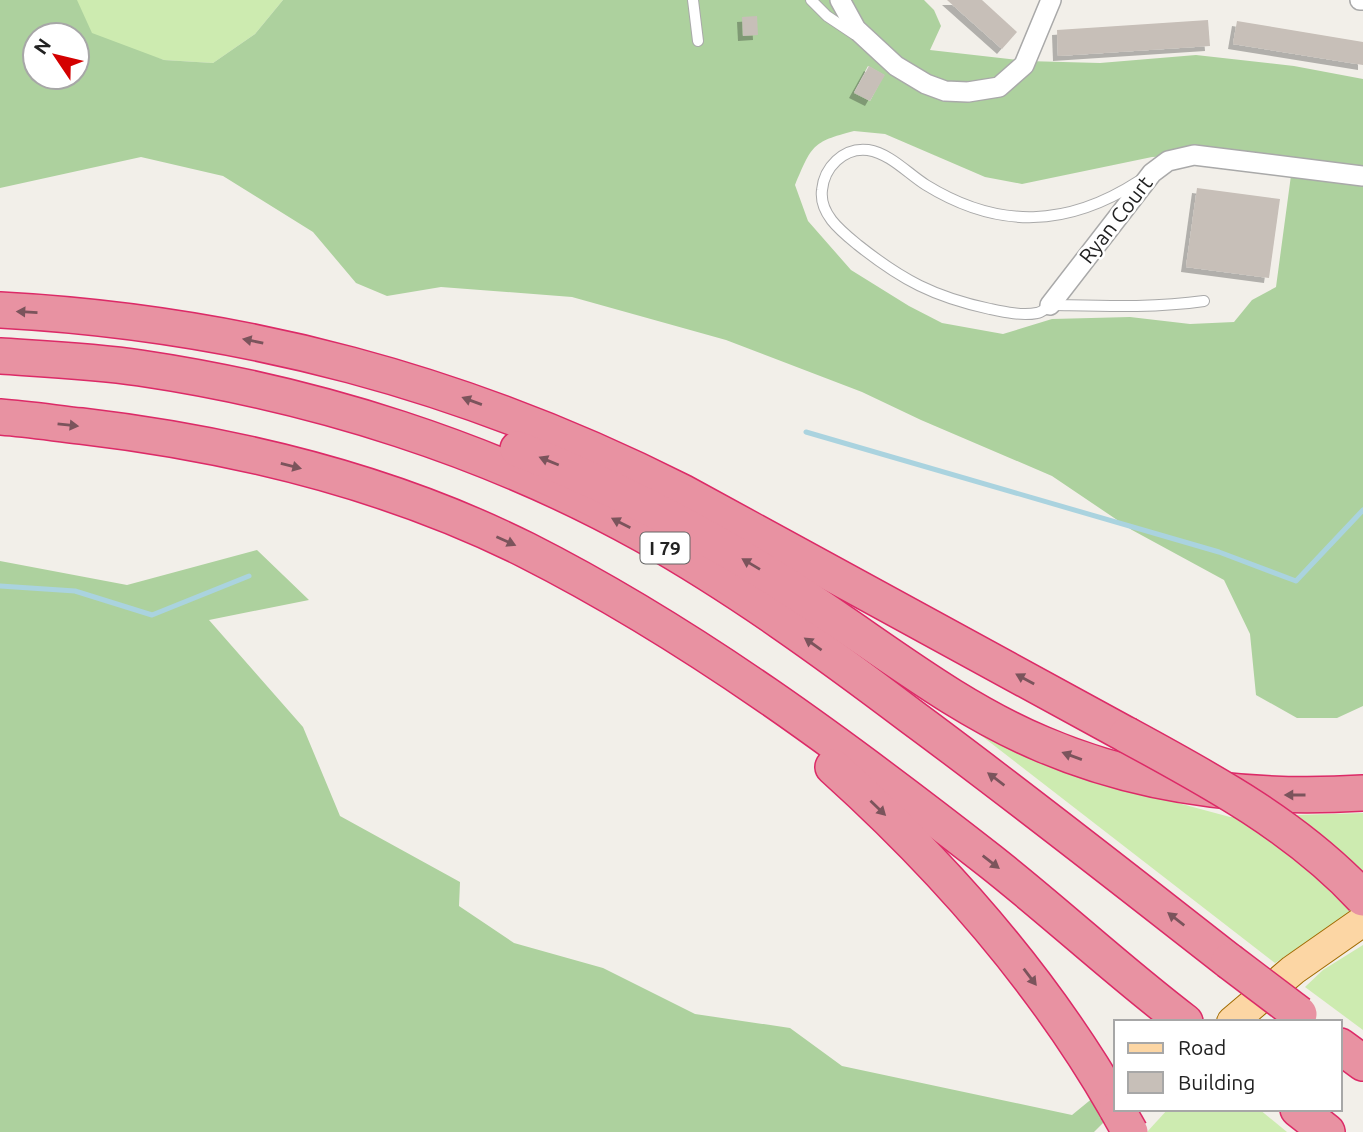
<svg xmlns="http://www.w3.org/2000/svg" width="1363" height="1132" font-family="Ubuntu,sans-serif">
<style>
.grass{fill:#cdebb0}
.forest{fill:#add19e;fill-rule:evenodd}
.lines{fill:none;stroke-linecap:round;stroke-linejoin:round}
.stream{stroke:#aad3df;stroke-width:5}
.building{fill:#c7bfb8;filter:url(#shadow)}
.lane-casing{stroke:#a9a9a9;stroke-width:12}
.street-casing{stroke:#a9a9a9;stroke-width:22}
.primary-casing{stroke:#a06b00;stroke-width:32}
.highway-casing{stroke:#dc2a67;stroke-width:38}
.lane{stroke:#fff;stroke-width:10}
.street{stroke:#fff;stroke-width:19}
.primary{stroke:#fcd6a4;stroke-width:30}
.highway{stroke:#e892a2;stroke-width:35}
.highway-bridge-casing{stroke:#dc2a67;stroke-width:38;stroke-linecap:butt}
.highway-bridge{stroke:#e892a2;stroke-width:35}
.oneway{fill:#7b545c}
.labels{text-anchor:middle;stroke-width:5;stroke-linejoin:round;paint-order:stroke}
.shield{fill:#fff;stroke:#646464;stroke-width:2}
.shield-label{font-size:19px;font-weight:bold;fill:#222}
.street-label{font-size:21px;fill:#222;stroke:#fff}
</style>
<defs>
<filter id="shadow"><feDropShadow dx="-5" dy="5" stdDeviation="0" flood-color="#0004"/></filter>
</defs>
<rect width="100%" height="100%" fill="#f2efe9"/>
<g class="grass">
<path d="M0,0H283L255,34L213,63L164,60L77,35H35Z"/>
<path d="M956,716L1074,775L1230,817L1363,813V904L1275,963Z"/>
<path d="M1363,945V1030L1305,987L1323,970Z"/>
<path d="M1168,1109H1259L1287,1132H1147Z"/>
</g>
<g class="forest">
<path d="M0,0H77L92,33L164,60L213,63L255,34L283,0H924L934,10L941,26L930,50L1026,61L1100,63L1196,55L1294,66L1363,79V706L1337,718H1297L1256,695L1250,634L1224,580L1132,530L1052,476L921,420L862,392L726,340L572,297L441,287L387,296L356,283L313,232L223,176L141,157L0,188ZM35,35H77V77H35ZM868,66L884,75L870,101L854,92ZM854,131L885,134L985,177L1022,184L1152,157L1194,155L1292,168L1276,287L1252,300L1234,322L1190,324L1130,317L1052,319L1003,334L942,323L909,306L851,270L808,221L795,185C812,146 811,142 854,131Z"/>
<path d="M257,550L309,600L209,620L303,727L340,816L460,882L459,906L514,943L603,968L695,1014L790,1028L842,1066L1072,1115L1116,1079L1117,1109L1094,1132H0V561L127,585Z"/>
</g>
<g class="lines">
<g class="stream">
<path d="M806,432L1219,552L1296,581L1363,510"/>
<path d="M0,586L75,591L152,615L249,576"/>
</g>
</g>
<g class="building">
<path d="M947,0H982L1017,32L1002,49Z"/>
<path d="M757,16L758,35L743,36L742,17Z"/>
<path d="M1208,20L1210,46L1058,56L1057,30Z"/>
<path d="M1237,21L1363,42V65L1233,44Z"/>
<path d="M869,66L885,75L870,101L854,93Z"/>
<path d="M1197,188L1280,199L1269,278L1186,267Z"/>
</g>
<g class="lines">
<g class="lane-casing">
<g id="lane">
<path d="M693,0L698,41"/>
<path d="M811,0L827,16L854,34"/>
<path d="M1139,181C1068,227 999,230 926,185C907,173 891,154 868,150C843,147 824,168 822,190C819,214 841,231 858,245C902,280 934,297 990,309C1004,312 1022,316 1037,313C1044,312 1047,305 1055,305C1104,306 1155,308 1204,301"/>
</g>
</g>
<g class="street-casing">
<g id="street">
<path d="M840,0L856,29L896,66L926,84L945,91L968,92L999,87L1024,65L1051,0"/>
<path d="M1360,0H1363"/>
<path d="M1050,305L1152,173L1168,161L1194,155L1363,176"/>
</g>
</g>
<g class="primary-casing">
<path id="primary" d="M1232,1022L1293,970L1363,921"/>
</g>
<g class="highway-casing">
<g id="highway">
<path d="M0,310C242,323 466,383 682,492L1127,735"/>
<path d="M0,356C47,359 94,361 140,368C315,394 490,449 644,535C738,588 826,652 912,717C1019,796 1124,879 1229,961"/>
<path d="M0,417C27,419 54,423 81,426C233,444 388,481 526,550C692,634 844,747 990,861C1056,913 1118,971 1185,1022"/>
<path d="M518,449C618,488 714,538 804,597C882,648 956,708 1042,744C1145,788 1253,800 1363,793"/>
<path d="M833,767C944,867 1042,978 1116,1107"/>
<path d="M1340,1046L1363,1063"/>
<path d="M1298,1109L1327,1132"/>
</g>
</g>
<use href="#lane" class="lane"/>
<use href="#street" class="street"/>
<use href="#primary" class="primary"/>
<use href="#highway" class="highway"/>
<g class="highway-bridge-casing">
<g id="highway-bridge">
<path d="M1127,735C1212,781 1297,827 1363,898"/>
<path d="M1229,961L1299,1014"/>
<path d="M1117,1109L1130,1132"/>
</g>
</g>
<use href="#highway-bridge" class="highway-bridge"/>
</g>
<defs><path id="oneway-solid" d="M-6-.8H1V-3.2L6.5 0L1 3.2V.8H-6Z" transform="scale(1.75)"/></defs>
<g class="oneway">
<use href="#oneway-solid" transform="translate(27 312) rotate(-177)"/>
<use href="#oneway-solid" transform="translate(253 341) rotate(-168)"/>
<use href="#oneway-solid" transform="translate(472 401) rotate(-160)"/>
<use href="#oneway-solid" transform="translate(68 425) rotate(6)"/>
<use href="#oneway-solid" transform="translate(549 461) rotate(-158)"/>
<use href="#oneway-solid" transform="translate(291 466) rotate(14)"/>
<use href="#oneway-solid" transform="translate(621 523) rotate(-153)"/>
<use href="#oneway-solid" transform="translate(506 541) rotate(24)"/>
<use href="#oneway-solid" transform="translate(751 564) rotate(-149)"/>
<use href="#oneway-solid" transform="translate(813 644) rotate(-145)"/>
<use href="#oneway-solid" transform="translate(1025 679) rotate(-151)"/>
<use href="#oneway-solid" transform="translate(1072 756) rotate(-160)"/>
<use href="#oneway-solid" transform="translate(996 779) rotate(-143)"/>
<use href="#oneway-solid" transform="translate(1295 795) rotate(180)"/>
<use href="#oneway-solid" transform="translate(878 808) rotate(44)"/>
<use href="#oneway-solid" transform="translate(991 862) rotate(38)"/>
<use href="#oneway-solid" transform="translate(1176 919) rotate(-142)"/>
<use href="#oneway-solid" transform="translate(1030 977) rotate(53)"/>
</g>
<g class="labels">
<rect class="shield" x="640.5" y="532.5" width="49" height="31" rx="5"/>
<g class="shield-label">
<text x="665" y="555">I 79</text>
</g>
<g class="street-label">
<text transform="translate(1116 220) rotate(-52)" y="7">Ryan Court</text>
</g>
</g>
<rect x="1114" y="1020" width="228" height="91" fill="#ffffff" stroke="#a7a7a7" stroke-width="2"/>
<rect x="1128" y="1043" width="35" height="10" fill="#fcd6a4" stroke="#a7a7a7" stroke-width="2"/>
<text x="1178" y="1055" font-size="21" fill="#222222">Road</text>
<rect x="1128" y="1072" width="35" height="21" fill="#c7bfb8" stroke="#a7a7a7" stroke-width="2"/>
<text x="1178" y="1090" font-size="21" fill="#222222">Building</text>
<g transform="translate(56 56) rotate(305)"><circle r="33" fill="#ffffff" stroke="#a7a7a7" stroke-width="2"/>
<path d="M0-5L12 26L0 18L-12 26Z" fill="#d40000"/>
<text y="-10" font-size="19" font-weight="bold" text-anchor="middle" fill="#222222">N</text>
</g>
</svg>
